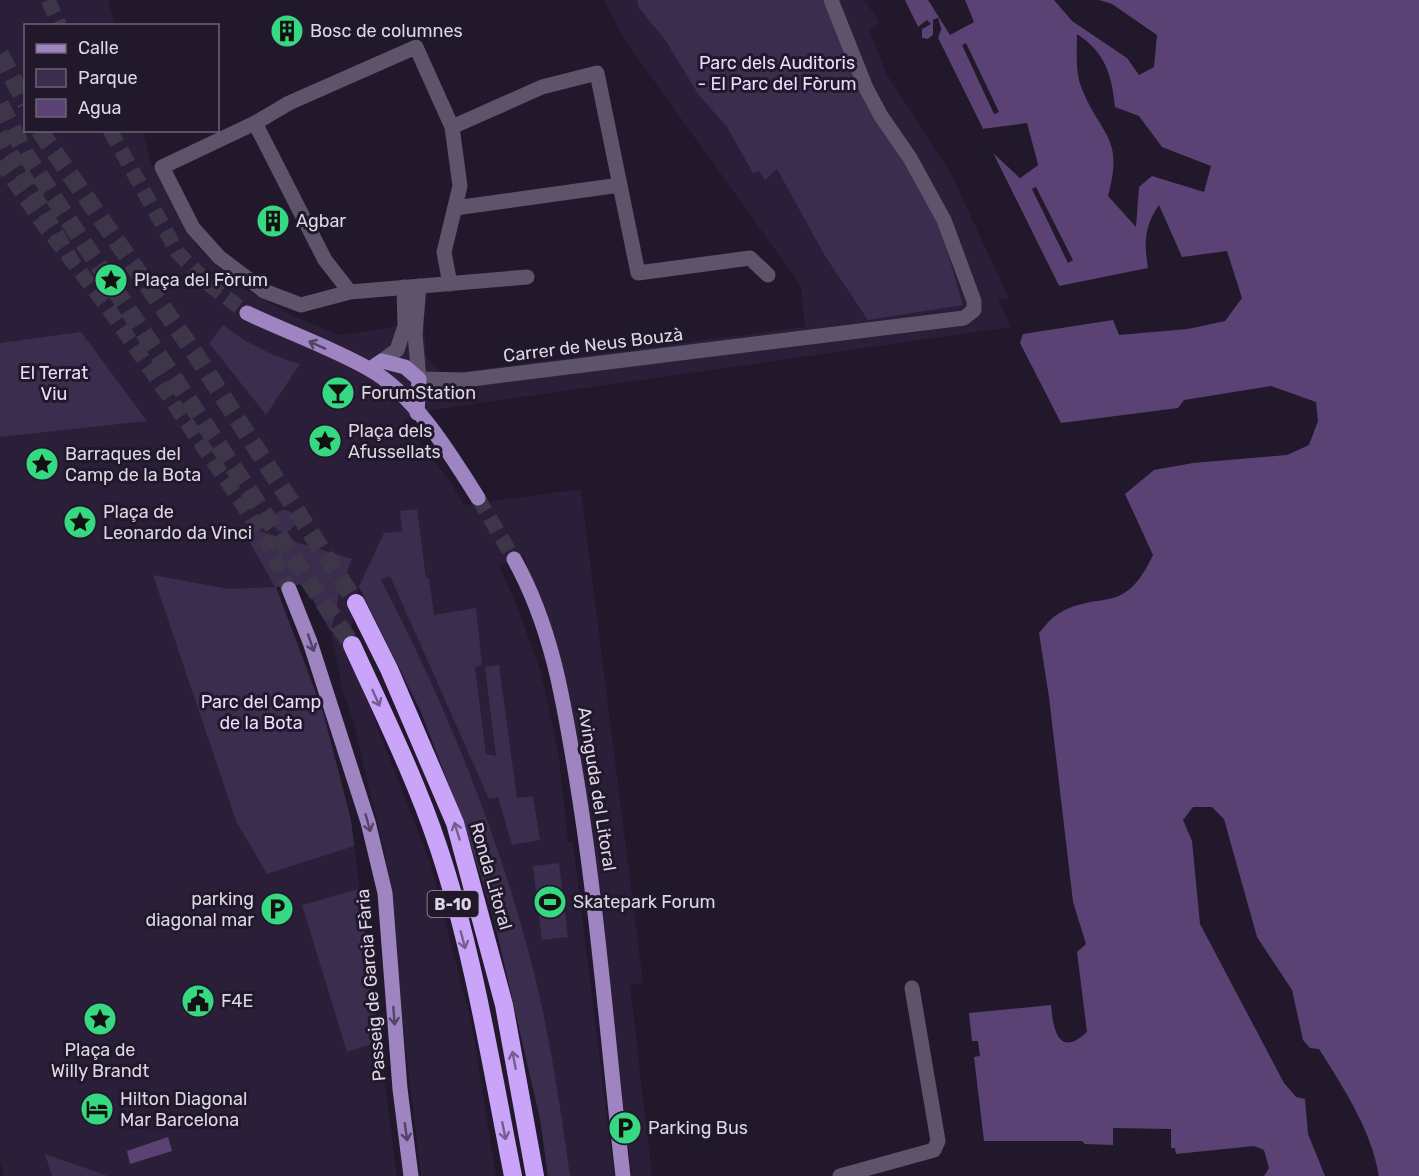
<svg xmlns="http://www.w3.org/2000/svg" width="1419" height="1176" font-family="Rubik,sans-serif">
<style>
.built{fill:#2a1e38}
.green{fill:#3b2d4d}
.water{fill:#5a4374;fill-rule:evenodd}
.pier{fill:#21182c}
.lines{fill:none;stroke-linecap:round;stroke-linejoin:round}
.minor-tunnel{stroke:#3d3548;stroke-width:15;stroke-dasharray:15 8;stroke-linecap:butt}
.major-tunnel{stroke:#3d3548;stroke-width:15;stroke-dasharray:15 8;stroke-linecap:butt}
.highway-tunnel{stroke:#3d3548;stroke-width:18;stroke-dasharray:18 9;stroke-linecap:butt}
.minor{stroke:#5d536b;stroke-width:15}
.major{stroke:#9e84c0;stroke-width:15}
.highway{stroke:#c9a4f8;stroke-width:18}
.oneway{stroke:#534367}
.oneway2{stroke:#755e92}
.labels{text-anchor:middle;stroke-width:6;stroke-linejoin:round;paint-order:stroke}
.shield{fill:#21182c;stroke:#a59eae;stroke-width:1.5}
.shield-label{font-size:16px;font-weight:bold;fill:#ddd7e5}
.poi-label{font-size:18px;fill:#ddd7e5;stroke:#21182c;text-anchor:start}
.park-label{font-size:18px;fill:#eadcfd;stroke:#21182c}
.street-label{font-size:18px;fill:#ddd7e5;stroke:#21182c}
</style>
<rect width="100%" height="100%" fill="#21182c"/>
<path class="built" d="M0,0H108L115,25L26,26V130L143,131L151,163L197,246L234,283L298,318L340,335L424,322L426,357L443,374L805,327L801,286L624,39L604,0H864L880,22L869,29L886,73L950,172L1009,298L998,300L1011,327L432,410L402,421L449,480L464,505L581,489L643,983L630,985L652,1176H632L581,771L563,676L523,555L499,566L517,606L541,672L559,757L568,842H573L614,1176H548L540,1119L493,915L466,830L421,712L359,588L351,630L358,677L431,865L472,1026L496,1176H421L386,882V859L353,721L342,688L331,632L304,584L276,587L323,712L351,820L397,1176H4L0,1162Z"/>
<g class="green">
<path d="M637,0H823L854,75L923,194L942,233L963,305L868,320L825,256L777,169L765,180L759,171L753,173L727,127L698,94L666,41L639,8Z"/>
<path d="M223,325C248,344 270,355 300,364L266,415L209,343Z"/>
<path d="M81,332L147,421L0,437V343Z"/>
<path d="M417,509L426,578H429L434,615L476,608L482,665L475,667L486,754L496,756L485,667L499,665L517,798L533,796L540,840L512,845L498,797L489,799L390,576L381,580C445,703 498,832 532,965C550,1034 560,1106 570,1176H548L540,1119L493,915L466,830L421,712L359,587L384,533L402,531L400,511Z"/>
<circle cx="284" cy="521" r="11"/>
<path d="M240,525L352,559L340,589L331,632L304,584L276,587L323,712L351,820L354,846L267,874L236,821L153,575L229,589L275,587Z"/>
<path d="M559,863L568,937L542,940L533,866Z"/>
<path d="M359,889L378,1042L347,1052L302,905Z"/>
<path d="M45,1154L108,1176H52Z"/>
</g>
<g class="water">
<path d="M905,0H928L950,35L974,22L965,0H1054L1072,21L1127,58L1139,75L1154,67L1157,35L1112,4L1099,0H1419V1176H1379C1371,1129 1344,1089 1319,1049L1310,1048L1303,1040L1292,990L1257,937L1224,819L1212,807H1193L1183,820L1192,841L1200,924L1284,1083L1296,1097L1305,1099L1308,1134L1325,1176H1264L1269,1168L1264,1150L1254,1146L1176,1154L1175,1148H1171V1129L1113,1128V1145L1085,1144L1082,1141H984L974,1057L980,1056L978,1041H972L969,1013L1051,1005C1053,1028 1058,1059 1087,1032L1077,952L1086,944L1073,902L1049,697L1039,633C1044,628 1049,620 1055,616C1098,587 1123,620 1153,555L1125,494L1154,470L1193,463L1287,455L1309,445L1318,421L1316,402L1271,386L1184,400L1178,408L1061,423L1020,343L1023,334L1113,320L1119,335L1188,329L1225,321L1242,298L1227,251L1182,257L1159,205C1144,226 1144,244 1148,268L1059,286L992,151L1020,178L1038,165L1027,124L983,129L938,38L941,29L938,18L933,20V35L928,39L922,38V29L930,24L918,27ZM1077,34C1105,52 1112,75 1115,107L1139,116L1162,147L1211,166L1204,192L1152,176L1139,187L1136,227L1108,196C1124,136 1102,138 1082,89C1075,73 1077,51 1077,34Z"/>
<path d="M168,1137L172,1151L130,1164L127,1151Z"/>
</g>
<g class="pier">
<path d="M901,0H904L918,27L927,20L931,24L922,29V38L928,39L933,35V20L938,18L941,29L938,38L983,129L1027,123L1038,165L1020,178L993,153L1059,286L1056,287L989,152L994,149L1020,175L1035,164L1025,127L981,131L935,37L928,42L919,40V30L916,29Z"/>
<path d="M966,43L999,112L994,114L962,45Z"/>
<path d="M1036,187L1073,260L1068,263L1032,189Z"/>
</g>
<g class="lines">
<path class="minor-tunnel" d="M0,161L43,224L72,261"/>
<g class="major-tunnel">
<path d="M48,0L60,26"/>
<path d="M110,130L178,253L211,286L247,313"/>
<path d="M0,133L72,261L108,308L241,502L267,543L289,589"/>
<path d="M478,498L514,559"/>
</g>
<g class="highway-tunnel">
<path d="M0,54L26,104"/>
<path d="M0,104L25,153L69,221L352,645"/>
<path d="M39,130L196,355L356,603"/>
</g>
<g class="minor">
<path d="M255,123L289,103L416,47L452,127L460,186L444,252L450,284"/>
<path d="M452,127L542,87L597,73L638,273L750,258L768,275"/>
<path d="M455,208L620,185"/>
<path d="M419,286L415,334L419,379L464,380L964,318L974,310V301L944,220L910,158L881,116L866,88L831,0"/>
<path d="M350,292L301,305L264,291L219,257L193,228L162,167L255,123L325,260L350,292L527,277"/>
<path d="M382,361L397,350L405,326L404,287"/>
<path d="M840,1176L934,1150L938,1141L912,988"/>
</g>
<g class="major">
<path d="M247,313C287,332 330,347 369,369C414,394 451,455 478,498"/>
<path d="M370,369L382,361L405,367L419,379L417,413"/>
<path d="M514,559C553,629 564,704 577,782C598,912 608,1045 623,1176"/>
<path d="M289,589L310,642L368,822L385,893L400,1089L411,1176"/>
</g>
<g class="highway">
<path d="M356,603L389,669L455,823L504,1005L535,1176"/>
<path d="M352,645C382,711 415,777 438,846C474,953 491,1066 513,1176"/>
</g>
</g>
<defs><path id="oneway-shaft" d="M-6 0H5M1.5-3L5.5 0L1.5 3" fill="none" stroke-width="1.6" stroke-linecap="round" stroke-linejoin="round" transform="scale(1.5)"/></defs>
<g class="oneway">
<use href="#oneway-shaft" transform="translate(317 345) rotate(-156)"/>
<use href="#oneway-shaft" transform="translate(311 643) rotate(71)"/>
<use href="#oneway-shaft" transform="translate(368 823) rotate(74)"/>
<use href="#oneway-shaft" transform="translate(394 1016) rotate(86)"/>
<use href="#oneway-shaft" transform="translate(406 1132) rotate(82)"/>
</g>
<g class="oneway2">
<use href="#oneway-shaft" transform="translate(376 698) rotate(66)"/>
<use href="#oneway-shaft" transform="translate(457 831) rotate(-107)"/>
<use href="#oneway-shaft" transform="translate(463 940) rotate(75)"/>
<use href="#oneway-shaft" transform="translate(514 1060) rotate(-101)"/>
<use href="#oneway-shaft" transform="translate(504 1131) rotate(79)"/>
</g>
<defs>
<g id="building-disc" transform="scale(1.725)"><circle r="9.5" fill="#36d881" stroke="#21182c"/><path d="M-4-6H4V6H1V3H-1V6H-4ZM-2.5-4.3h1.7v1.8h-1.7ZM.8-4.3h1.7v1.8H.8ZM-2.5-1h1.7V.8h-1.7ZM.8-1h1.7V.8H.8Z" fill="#111"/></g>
<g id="sight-disc" transform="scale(1.725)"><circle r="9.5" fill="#36d881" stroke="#21182c"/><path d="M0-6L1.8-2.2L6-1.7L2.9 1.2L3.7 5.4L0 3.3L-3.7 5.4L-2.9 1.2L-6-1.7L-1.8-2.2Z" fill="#111"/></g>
<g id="bar-disc" transform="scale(1.725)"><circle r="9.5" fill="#36d881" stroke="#21182c"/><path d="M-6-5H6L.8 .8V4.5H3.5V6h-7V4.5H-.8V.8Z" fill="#111"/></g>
<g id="stadium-disc" transform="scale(1.725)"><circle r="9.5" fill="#36d881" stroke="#21182c"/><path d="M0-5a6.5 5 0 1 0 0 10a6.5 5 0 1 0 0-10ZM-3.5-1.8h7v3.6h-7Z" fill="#111"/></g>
<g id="parking-disc" transform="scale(1.725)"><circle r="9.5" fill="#36d881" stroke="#21182c"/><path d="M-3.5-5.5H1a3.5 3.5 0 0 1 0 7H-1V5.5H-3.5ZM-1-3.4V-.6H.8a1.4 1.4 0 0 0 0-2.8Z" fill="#111"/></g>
<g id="civic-disc" transform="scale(1.725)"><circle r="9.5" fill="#36d881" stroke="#21182c"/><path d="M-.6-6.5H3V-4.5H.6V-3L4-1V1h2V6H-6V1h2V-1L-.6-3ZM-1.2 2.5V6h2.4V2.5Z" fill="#111"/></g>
<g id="hotel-disc" transform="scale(1.725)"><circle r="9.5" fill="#36d881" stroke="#21182c"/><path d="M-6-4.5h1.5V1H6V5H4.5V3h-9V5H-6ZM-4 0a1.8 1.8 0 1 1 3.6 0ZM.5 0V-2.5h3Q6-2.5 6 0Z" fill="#111"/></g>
</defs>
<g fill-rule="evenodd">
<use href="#building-disc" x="287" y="31"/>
<use href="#building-disc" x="273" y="221"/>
<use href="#sight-disc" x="111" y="280"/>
<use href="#bar-disc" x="338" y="393"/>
<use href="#sight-disc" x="325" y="441"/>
<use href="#sight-disc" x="42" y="464"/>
<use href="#sight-disc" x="80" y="522"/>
<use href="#stadium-disc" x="550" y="902"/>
<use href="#parking-disc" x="277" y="909"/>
<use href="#civic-disc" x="198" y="1001"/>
<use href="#sight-disc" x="100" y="1019"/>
<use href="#hotel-disc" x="97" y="1109"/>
<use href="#parking-disc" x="625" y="1128"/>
</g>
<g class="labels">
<rect class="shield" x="427.5" y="891" width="51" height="26" rx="4.5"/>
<g class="shield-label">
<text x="453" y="910">B-10</text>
</g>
<g class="poi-label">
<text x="310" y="37">Bosc de columnes</text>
<text x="296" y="227">Agbar</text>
<text x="134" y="286">Plaça del Fòrum</text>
<text x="361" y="399">ForumStation</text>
<text x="348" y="437">Plaça dels<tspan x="348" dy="21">Afussellats</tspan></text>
<text x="65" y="460">Barraques del<tspan x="65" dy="21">Camp de la Bota</tspan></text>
<text x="103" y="518">Plaça de<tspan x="103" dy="21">Leonardo da Vinci</tspan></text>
<text x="254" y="905" text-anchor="end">parking<tspan x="254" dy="21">diagonal mar</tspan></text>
<text x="573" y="908">Skatepark Forum</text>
<text x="221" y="1007">F4E</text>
<text x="100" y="1056" text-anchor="middle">Plaça de<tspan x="100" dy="21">Willy Brandt</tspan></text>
<text x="120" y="1105">Hilton Diagonal<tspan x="120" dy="21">Mar Barcelona</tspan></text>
<text x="648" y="1134">Parking Bus</text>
</g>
<g class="park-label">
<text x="777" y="69">Parc dels Auditoris<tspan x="777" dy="21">- El Parc del Fòrum</tspan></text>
<text x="54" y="379">El Terrat<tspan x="54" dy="21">Viu</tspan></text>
<text x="261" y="708">Parc del Camp<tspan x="261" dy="21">de la Bota</tspan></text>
</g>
<g class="street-label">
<text transform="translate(593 345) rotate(-7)" y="6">Carrer de Neus Bouzà</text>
<text transform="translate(597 789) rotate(81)" y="6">Avinguda del Litoral</text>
<text transform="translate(491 876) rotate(74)" y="6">Ronda Litoral</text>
<text transform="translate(371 985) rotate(-95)" y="6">Passeig de Garcia Fària</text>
</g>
</g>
<rect x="24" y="24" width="195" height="108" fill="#21182c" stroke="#6c6476" stroke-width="1.5"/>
<rect x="36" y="44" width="30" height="9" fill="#9e84c0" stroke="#6c6476" stroke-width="1.5"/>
<text x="78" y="54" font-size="18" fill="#ddd7e5">Calle</text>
<rect x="36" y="69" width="30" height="18" fill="#3b2d4d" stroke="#6c6476" stroke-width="1.5"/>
<text x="78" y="84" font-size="18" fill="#ddd7e5">Parque</text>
<rect x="36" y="99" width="30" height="18" fill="#5a4374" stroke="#6c6476" stroke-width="1.5"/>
<text x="78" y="114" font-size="18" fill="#ddd7e5">Agua</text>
</svg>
